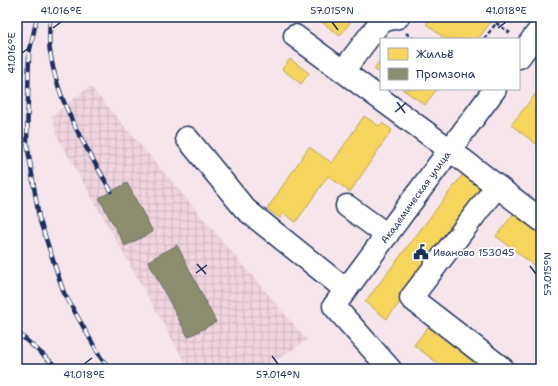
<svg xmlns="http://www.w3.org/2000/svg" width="558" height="386" font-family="'Shantell Sans',sans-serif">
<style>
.industrial{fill:url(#industrial-grid)}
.homes{fill:#f6d55c;stroke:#b4a35d}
.industry{fill:#8c8c6e;stroke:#6a7069}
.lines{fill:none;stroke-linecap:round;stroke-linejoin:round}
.minor-casing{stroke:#1b2f5e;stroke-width:25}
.path{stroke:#1b2f5e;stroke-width:2.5;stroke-dasharray:4 3;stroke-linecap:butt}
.minor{stroke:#fff;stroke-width:22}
.rail-casing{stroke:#1b2f5e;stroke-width:4.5}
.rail{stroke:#fff;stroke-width:3;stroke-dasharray:9;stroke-linecap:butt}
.ticks{fill:none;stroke:#1b2f5e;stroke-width:1.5}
.labels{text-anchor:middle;stroke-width:4;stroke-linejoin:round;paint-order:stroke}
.street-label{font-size:10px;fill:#1b2f5e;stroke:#fff}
.poi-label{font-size:10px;fill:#1b2f5e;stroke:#fff;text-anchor:start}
.neatline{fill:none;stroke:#1b2f5e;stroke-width:1.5}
.ticks-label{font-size:10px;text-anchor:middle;fill:#1b2f5e}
</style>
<defs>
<pattern id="industrial-grid" width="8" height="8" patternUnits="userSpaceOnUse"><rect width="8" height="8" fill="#f0d4de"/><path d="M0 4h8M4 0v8" fill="none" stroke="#cdb6c1"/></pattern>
</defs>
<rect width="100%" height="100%" fill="#f6e6ec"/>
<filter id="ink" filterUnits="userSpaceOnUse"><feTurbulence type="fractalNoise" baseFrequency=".025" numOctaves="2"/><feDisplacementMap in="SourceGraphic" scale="8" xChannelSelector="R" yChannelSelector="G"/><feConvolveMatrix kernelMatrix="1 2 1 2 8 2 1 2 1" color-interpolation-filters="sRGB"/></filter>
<g filter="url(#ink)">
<path class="industrial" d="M90,86L307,340L263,369H189L57,136L52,116Z"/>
<g class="homes">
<path d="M315,17H354L340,36Z"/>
<path d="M432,17H495L478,39H445L426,24Z"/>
<path d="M290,59L309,73L301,84L282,69Z"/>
<path d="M381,59V74L374,69Z"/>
<path d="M541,87V138L536,144L511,125Z"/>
<path d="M402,89H437L425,105Z"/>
<path d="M364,116L379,126L382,123L392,130L350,192L328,176L296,222L283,213L280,218L267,209L309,147L332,163Z"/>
<path d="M464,173L487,191L387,319L365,302Z"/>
<path d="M515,212L541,232V271L496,236Z"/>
<path d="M432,322L493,369H445L414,345Z"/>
</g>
<g class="industry">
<path d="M127,183L153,232L125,246L99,198Z"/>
<path d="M177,245L216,322L188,337L148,261Z"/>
</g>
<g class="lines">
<g class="minor-casing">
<g id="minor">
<path d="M295,36L450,150L541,220"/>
<path d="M519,57L541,28"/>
<path d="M343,71L381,21L398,17"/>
<path d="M187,138L245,209L346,290"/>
<path d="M497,186L411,298L503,369"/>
<path d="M347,206L387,235"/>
<path d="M390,369L334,306L495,89"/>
</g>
</g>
<g class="path">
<path d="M496,23L510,33"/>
<path d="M406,33L414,39"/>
<path d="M484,39L501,17"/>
</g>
<use href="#minor" class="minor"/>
<g class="rail-casing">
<g id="rail">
<path d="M37,17L29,54L27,143L39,218L64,293L101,358L110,369"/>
<path d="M50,17C50,28 48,40 50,51C57,103 86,147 111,191"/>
<path d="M17,332L59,369"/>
</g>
</g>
<use href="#rail" class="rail"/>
</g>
</g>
<path class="ticks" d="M332,22L338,30M53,28L61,22M498,28L506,22M22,53L30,47M397,102L405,113M395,112L406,103M197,264L206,274M530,266L536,274M196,273L207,265M272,356L278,364M84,364L92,358"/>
<defs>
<g id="civic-bare" transform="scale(1.2)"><path d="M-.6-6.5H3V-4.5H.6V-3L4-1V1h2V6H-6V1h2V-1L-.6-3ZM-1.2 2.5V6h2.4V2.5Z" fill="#1b2f5e" stroke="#fff" stroke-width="2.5" paint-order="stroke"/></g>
</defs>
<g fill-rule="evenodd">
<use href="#civic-bare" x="421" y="252"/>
</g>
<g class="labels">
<g class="street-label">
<text transform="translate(415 197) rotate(-54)" y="4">Академическая улица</text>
</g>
<g class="poi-label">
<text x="433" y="256">Иваново 153045</text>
</g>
</g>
<rect width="558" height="386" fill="none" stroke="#fff" stroke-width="44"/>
<rect x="380" y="38" width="140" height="52" fill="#ffffff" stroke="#a4acbf"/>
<rect x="388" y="48" width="20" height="12" fill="#f6d55c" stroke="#a4acbf"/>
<text x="416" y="58" font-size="12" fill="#1b2f5e">Жильё</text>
<rect x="388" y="68" width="20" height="12" fill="#8c8c6e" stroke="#a4acbf"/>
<text x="416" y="78" font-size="12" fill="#1b2f5e">Промзона</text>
<rect x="22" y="22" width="514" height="342" class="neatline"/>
<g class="ticks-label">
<text x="61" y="14">41.016°E</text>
<text x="332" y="14">57.015°N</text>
<text x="506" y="14">41.018°E</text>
<text transform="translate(11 53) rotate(-90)" y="4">41.016°E</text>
<text transform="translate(547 274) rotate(-90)" y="4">57.015°N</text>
<text x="84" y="378">41.018°E</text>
<text x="278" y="378">57.014°N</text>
</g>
</svg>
